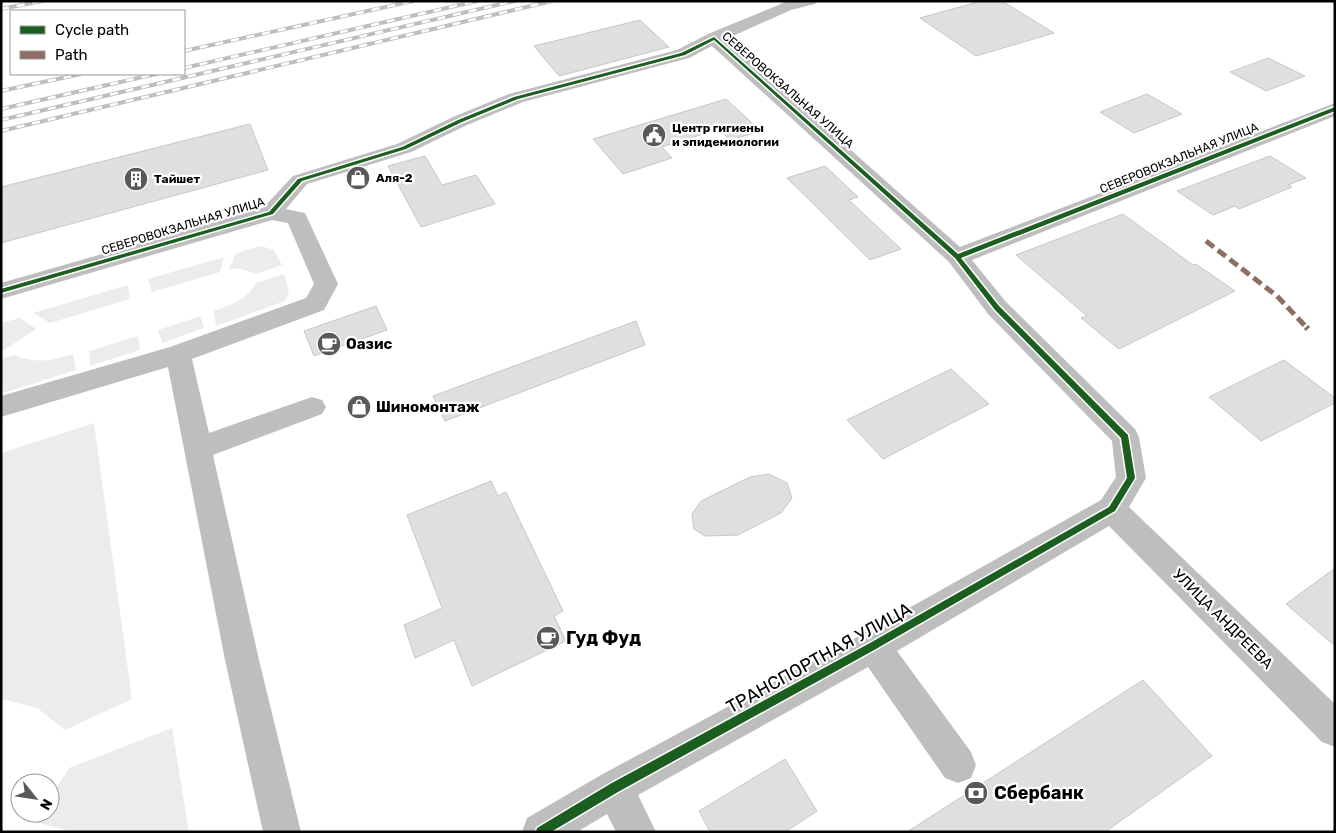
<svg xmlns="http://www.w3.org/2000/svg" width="1336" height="833" font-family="Rubik,sans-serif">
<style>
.green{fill:#ececec}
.building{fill:#dfdfdf;stroke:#c7c7c7}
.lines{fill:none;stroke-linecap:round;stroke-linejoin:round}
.minor{fill:#bebebe;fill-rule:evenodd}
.rail-casing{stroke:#bebebe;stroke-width:4}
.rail{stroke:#fff;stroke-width:2.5;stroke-dasharray:8;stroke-linecap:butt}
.quiet-far1{stroke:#8d6e63;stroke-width:5;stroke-dasharray:10 5;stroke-linecap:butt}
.quiet{stroke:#8d6e63;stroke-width:6;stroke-dasharray:12 6;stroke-linecap:butt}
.cycleway-casing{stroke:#fff;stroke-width:3}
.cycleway{fill:#1b5e20;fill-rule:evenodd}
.labels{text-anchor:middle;stroke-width:4.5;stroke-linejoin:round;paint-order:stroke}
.far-street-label{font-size:12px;fill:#000;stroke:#fff}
.far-poi-label{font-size:12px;font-weight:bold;fill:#000;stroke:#fff;text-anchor:start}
.poi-label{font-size:15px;font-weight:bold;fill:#000;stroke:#fff;text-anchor:start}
.street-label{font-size:15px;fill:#000;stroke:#fff}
.near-poi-label{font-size:18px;font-weight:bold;fill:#000;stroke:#fff;text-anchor:start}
.near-street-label{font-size:18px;fill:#000;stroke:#fff}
</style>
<rect width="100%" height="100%" fill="#fff"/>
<g class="green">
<path d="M261,246L274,250L282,265L256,274L241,269H229L236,253Z"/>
<path d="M224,257L220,272L152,292L148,279Z"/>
<path d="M284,274L289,291L285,301L216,326L214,311C231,305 248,299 256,283Z"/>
<path d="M128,285L130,299L50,323L33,313Z"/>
<path d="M201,316L204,328L162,343L158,330Z"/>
<path d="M20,318L36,329L1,352V323Z"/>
<path d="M138,336L140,350L90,366L89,351Z"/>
<path d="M73,354L76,370L6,392L1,391V359L14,355C38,364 50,361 73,354Z"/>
<path d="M94,423L132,699L65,730L37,708L6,700L1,701V453Z"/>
<path d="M172,728L189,832H74L34,822L40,813H50V798L69,768Z"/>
</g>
<g class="building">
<path d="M981,1H1002L1054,33L976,56L920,18Z"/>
<path d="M640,20L669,47L559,76L534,46Z"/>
<path d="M1268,58L1305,76L1266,91L1230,72Z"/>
<path d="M1147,94L1182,114L1134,133L1100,112Z"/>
<path d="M726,99L761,131L730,140L719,129L662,147L672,158L623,174L593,139Z"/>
<path d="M250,124L268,170L1,243V187Z"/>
<path d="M425,156L442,185L476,175L495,204L421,227L388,166Z"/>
<path d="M1270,156L1306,178L1288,185L1292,187L1239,209L1235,206L1213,215L1177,191Z"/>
<path d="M825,166L858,197L849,200L901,249L870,260L787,178Z"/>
<path d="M1123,214L1193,265L1196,264L1235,291L1119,349L1081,318L1087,316L1016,255Z"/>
<path d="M376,306L387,330L314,356L304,331Z"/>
<path d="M636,321L645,345L445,421L433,396Z"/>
<path d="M1284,360L1335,398V403L1261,441L1209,397Z"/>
<path d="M951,369L989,404L883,459L847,420Z"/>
<path d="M769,474L787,483L792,498L781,513L738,535L705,536L694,529L692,514L701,501L750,477Z"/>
<path d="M491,481L498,496L506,492L563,611L554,616L566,641L472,686L454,640L415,658L404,625L442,608L407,515Z"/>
<path d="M1335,568V646L1286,604Z"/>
<path d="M1143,680L1212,756L1105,832H907Z"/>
<path d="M785,759L817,811L785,832H710L699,811Z"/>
</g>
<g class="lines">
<path class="minor" d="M788,1H817L815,4L791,10L726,39L960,247L1335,103V116L972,260L1006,302L1135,429L1139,437L1146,478L1129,507L1335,704V747L1322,742L1109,526L897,651L971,752L976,765L971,778L958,783L945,778L868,667L638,795L656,832H616L607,814L577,832H522L527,818L601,775L861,635L1101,500L1116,477L1112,441L988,314L949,262L712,46L689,58L523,102L467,125L411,152L307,184L286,209L305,213L338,284L324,310L192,359L209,433L312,397L322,400L326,407L322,414L213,455L259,660L301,832H263L225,660L168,367L1,417V396L170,347L306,298L314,284L288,223L272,220L1,299V283L263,208L293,176L397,144L453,117L509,94L677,50L708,34Z"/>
<g class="rail-casing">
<g id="rail">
<path d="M1,9L42,1"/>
<path d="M184,51L413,1"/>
<path d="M184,68L477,1"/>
<path d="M1,91L81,74"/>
<path d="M1,109L156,74"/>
<path d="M1,120L514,1"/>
<path d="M1,131L552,1"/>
</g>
</g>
<use href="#rail" class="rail"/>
<path class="quiet-far1" d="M1206,241L1277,296L1307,328"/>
<path class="quiet" d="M1306,327L1308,329"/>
<g class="cycleway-casing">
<path id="cycleway" d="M714,37L958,254L1335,107V111L961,258L999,306L1128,435L1135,478L1115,511L876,649L618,792L551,832H536L537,828L610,784L870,643L1109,507L1127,478L1121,438L995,310L955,258L714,40L685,55L518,99L462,122L406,149L302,181L273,214L1,293V289L269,212L298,179L402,147L458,120L514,97L681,53Z"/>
</g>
<use href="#cycleway" class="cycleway"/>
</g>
<defs>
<g id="civic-disc" transform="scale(1.25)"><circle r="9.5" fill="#595959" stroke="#fff"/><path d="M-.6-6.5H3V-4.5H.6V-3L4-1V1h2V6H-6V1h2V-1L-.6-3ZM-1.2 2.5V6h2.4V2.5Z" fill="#fff"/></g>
<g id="shop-disc" transform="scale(1.25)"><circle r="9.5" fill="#595959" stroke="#fff"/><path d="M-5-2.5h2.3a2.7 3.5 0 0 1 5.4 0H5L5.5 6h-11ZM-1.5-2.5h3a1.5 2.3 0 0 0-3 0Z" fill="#fff"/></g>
<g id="building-disc" transform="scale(1.25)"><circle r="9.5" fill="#595959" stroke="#fff"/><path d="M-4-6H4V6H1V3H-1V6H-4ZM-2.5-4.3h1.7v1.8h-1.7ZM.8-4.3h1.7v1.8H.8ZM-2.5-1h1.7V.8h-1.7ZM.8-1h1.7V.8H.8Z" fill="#fff"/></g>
<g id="cafe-disc" transform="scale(1.25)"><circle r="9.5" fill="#595959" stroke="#fff"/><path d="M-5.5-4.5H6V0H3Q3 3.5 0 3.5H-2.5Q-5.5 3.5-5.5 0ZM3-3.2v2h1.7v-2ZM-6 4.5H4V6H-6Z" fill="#fff"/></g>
<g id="bank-disc" transform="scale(1.25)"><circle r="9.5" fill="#595959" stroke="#fff"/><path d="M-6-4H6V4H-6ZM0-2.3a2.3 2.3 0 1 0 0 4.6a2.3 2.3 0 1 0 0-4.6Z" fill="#fff"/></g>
</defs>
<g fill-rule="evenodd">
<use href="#civic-disc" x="654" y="135"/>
<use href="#shop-disc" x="358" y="178"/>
<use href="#building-disc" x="136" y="179"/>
<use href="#cafe-disc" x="329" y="344"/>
<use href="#shop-disc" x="359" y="407"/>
<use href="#cafe-disc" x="548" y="638"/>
<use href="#bank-disc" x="976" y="793"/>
</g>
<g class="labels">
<g class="far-street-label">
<text transform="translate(788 90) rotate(41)" y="4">СЕВЕРОВОКЗАЛЬНАЯ УЛИЦА</text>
<text transform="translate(1179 158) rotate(-22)" y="4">СЕВЕРОВОКЗАЛЬНАЯ УЛИЦА</text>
<text transform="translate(183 226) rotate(-17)" y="4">СЕВЕРОВОКЗАЛЬНАЯ УЛИЦА</text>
</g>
<g class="far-poi-label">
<text x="672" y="132">Центр гигиены<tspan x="672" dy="14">и эпидемиологии</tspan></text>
<text x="376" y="182">Аля-2</text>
<text x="154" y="183">Тайшет</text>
</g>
<g class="poi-label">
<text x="346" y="349">Оазис</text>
<text x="376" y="412">Шиномонтаж</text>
</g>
<g class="street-label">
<text transform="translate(1223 619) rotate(45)" y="5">УЛИЦА АНДРЕЕВА</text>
</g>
<g class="near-poi-label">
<text x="566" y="644">Гуд Фуд</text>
<text x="994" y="799">Сбербанк</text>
</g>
<g class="near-street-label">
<text transform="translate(819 658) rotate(-29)" y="6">ТРАНСПОРТНАЯ УЛИЦА</text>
</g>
</g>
<rect width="1336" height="833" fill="none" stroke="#000000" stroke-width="5"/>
<rect x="10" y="10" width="175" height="65" fill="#ffffff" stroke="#999999"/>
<rect x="20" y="26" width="25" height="8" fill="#1b5e20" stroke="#999999"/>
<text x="55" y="35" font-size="15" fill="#000000">Cycle path</text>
<rect x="20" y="51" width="25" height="8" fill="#8d6e63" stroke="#999999"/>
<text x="55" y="60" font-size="15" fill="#000000">Path</text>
<g transform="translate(35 798) rotate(120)"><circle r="24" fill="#ffffff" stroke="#999999"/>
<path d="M0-4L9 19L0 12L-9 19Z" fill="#595959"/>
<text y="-8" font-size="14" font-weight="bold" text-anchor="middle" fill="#000000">N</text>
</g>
</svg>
